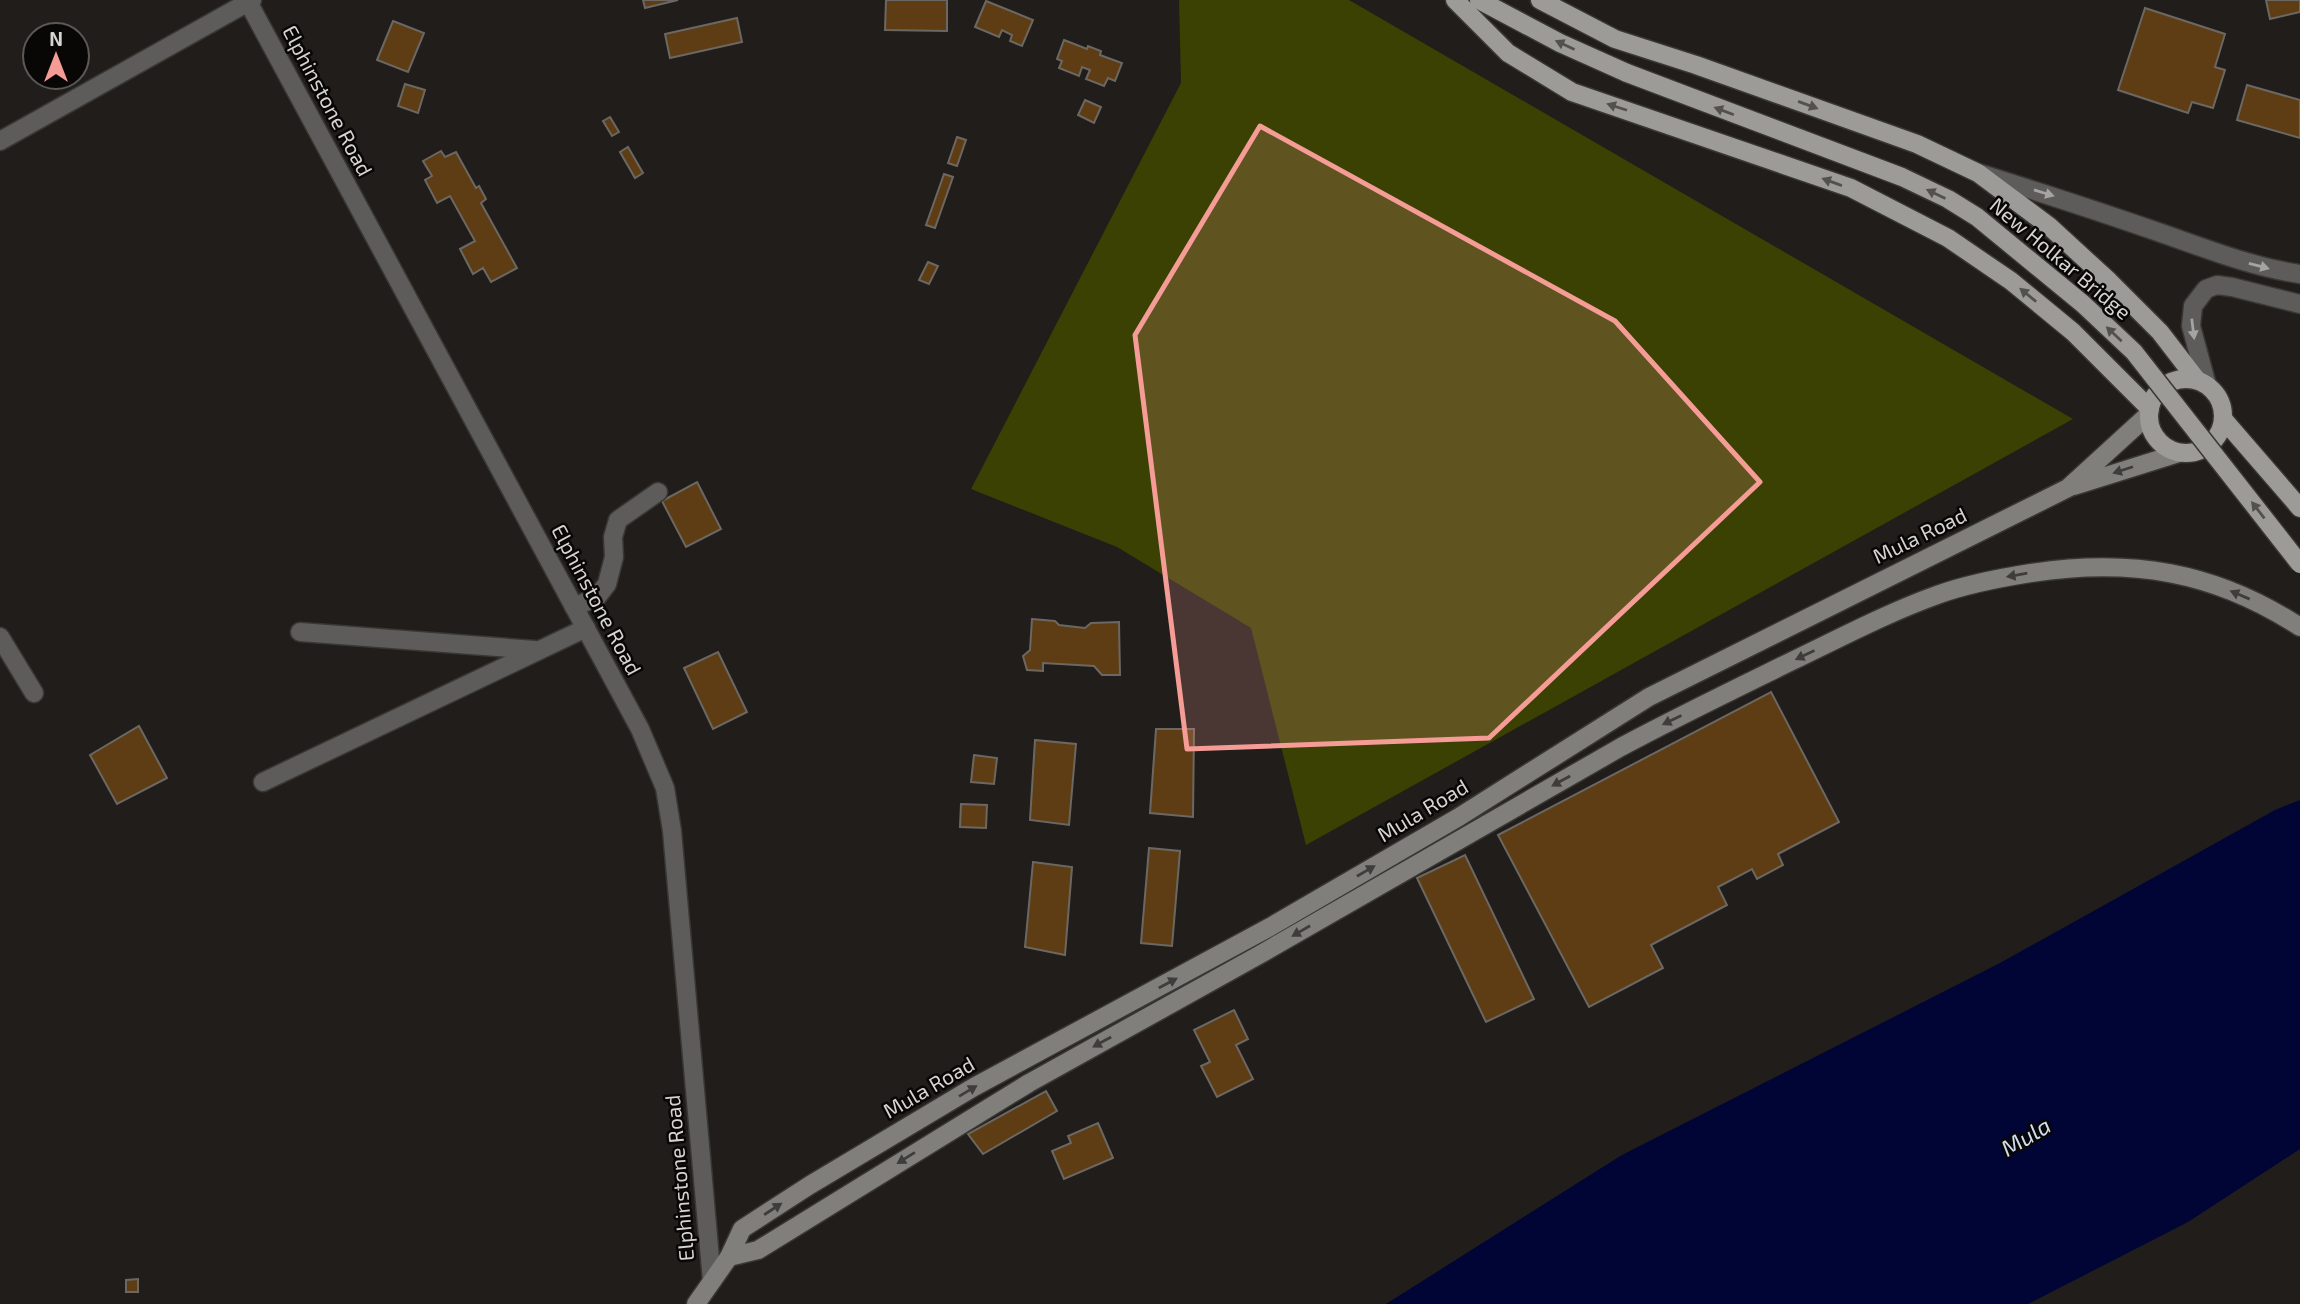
<svg xmlns="http://www.w3.org/2000/svg" width="2300" height="1304" font-family="'Exo 2',sans-serif">
<style>
.green{fill:#3a4102}
.water{fill:#000535}
.building{fill:#5e3d14;stroke:#6b6864;stroke-width:2}
.lines{fill:none;stroke-linecap:round;stroke-linejoin:round}
.minor-casing{stroke:#393734;stroke-width:21}
.tertiary-casing{stroke:#393734;stroke-width:21}
.secondary-casing{stroke:#393734;stroke-width:21}
.primary-casing{stroke:#393734;stroke-width:21}
.minor{stroke:#5d5c5a;stroke-width:18}
.tertiary{stroke:#5d5c5a;stroke-width:18}
.secondary{stroke:#817f7c;stroke-width:18}
.primary{stroke:#9d9b97;stroke-width:18}
.primary-bridge-casing{stroke:#393734;stroke-width:21;stroke-linecap:butt}
.primary-bridge{stroke:#9d9b97;stroke-width:18}
.oneway{fill:#53514e}
.oneway2{fill:#a6a4a2}
.oneway3{fill:#3f3d3b}
.marked{fill:#f59c96;fill-opacity:0.2;stroke:#f59c96;stroke-width:5;stroke-linejoin:round}
.labels{text-anchor:middle;stroke-width:5;stroke-linejoin:round;paint-order:stroke}
.street-label{font-size:21px;fill:#d6d4d2;stroke:#090706}
.water-label{font-size:23px;font-style:italic;fill:#d0ddf1;stroke:#090706}
</style>
<rect width="100%" height="100%" fill="#201d1a"/>
<path class="green" d="M1179,0H1349L2073,419L1306,845L1251,628L1117,547L971,489L1181,83Z"/>
<path class="water" d="M2300,800V1149L2188,1222L2028,1304H1386L1622,1155L2000,963L2275,810Z"/>
<g class="building">
<path d="M643,0H678L645,8Z"/>
<path d="M886,0H947V31L885,30Z"/>
<path d="M2266,0H2300V12L2270,19Z"/>
<path d="M986,1L1033,20L1022,46L1010,41L1012,35L1002,30L999,37L975,27Z"/>
<path d="M2145,8L2225,34L2215,67L2225,70L2213,108L2192,102L2188,113L2118,90Z"/>
<path d="M737,18L742,42L670,58L665,34Z"/>
<path d="M393,21L424,33L408,72L377,60Z"/>
<path d="M1064,40L1087,49L1088,46L1101,51L1100,55L1122,63L1115,81L1108,78L1104,86L1086,79L1090,70L1082,67L1079,76L1059,68L1062,61L1057,59Z"/>
<path d="M405,84L425,90L418,113L398,106Z"/>
<path d="M2247,85L2300,100V138L2237,120Z"/>
<path d="M1085,100L1101,107L1094,123L1078,115Z"/>
<path d="M610,117L619,132L612,136L603,121Z"/>
<path d="M957,137L966,140L957,166L948,163Z"/>
<path d="M628,147L643,173L635,178L620,152Z"/>
<path d="M441,151L445,157L456,152L476,188L479,186L486,199L481,203L517,268L491,282L483,268L473,274L460,249L475,241L450,196L437,203L425,180L432,176L423,161Z"/>
<path d="M944,174L953,177L935,228L926,225Z"/>
<path d="M928,262L938,266L929,284L919,280Z"/>
<path d="M697,482L721,529L686,547L662,501Z"/>
<path d="M1032,619L1055,621L1059,625L1085,628L1091,623L1119,622L1120,675H1102L1094,666L1043,663V671L1027,670L1023,656L1030,650Z"/>
<path d="M718,652L747,712L713,729L684,668Z"/>
<path d="M1771,692L1839,822L1778,854L1783,865L1757,879L1752,869L1718,887L1727,905L1651,945L1663,968L1589,1007L1498,835Z"/>
<path d="M139,726L167,778L117,804L90,755Z"/>
<path d="M1156,729H1194L1193,817L1150,813Z"/>
<path d="M1035,740L1076,744L1069,825L1030,820Z"/>
<path d="M974,755L997,758L994,784L971,782Z"/>
<path d="M961,804L987,805L986,828L960,827Z"/>
<path d="M1149,848L1180,851L1172,946L1141,943Z"/>
<path d="M1465,855L1534,999L1486,1022L1417,878Z"/>
<path d="M1033,862L1072,867L1065,955L1025,947Z"/>
<path d="M1234,1010L1248,1039L1236,1045L1253,1079L1217,1097L1201,1066L1210,1062L1194,1030Z"/>
<path d="M1046,1091L1057,1111L983,1154L968,1134Z"/>
<path d="M1098,1123L1113,1158L1064,1179L1052,1151L1071,1143L1068,1136Z"/>
<path d="M138,1279V1292H126V1280Z"/>
</g>
<g class="lines">
<g class="minor-casing">
<g id="minor">
<path d="M0,141L252,0"/>
<path d="M574,607L597,597L607,584L614,557L613,537L618,520L658,492"/>
<path d="M300,632L535,650"/>
<path d="M0,637L34,693"/>
<path d="M263,782L586,628"/>
</g>
</g>
<g class="tertiary-casing">
<g id="tertiary">
<path d="M247,0L640,729L665,788L672,831L712,1281"/>
<path d="M1982,174C2042,193 2101,212 2161,233C2207,249 2252,267 2300,274"/>
<path d="M2207,385L2191,326L2193,306L2206,289L2217,285L2232,287L2300,304"/>
</g>
</g>
<g class="secondary-casing">
<g id="secondary">
<path d="M2074,486L2179,453"/>
<path d="M729,1257L758,1250L1029,1083L1259,955L1621,747C1677,717 1735,689 1792,661C1840,638 1887,613 1937,595C1967,584 1999,578 2031,573C2131,558 2214,571 2300,627"/>
<path d="M696,1304L729,1257L742,1229L810,1185L974,1087L1270,927L1459,817L1649,697L2068,488L2149,414"/>
</g>
</g>
<g class="primary-casing">
<g id="primary">
<path d="M1455,0L1508,53L1572,92L1851,188L1948,238L2011,281L2073,332L2150,409"/>
<path d="M1479,0L1560,43L1627,73"/>
<path d="M1540,0L1615,39L1696,65L1917,144L1978,173L2049,226L2109,281L2160,332L2197,380"/>
<circle cx="2186" cy="416" r="37"/>
<path d="M2224,420L2300,508"/>
</g>
</g>
<use href="#minor" class="minor"/>
<use href="#tertiary" class="tertiary"/>
<use href="#secondary" class="secondary"/>
<use href="#primary" class="primary"/>
<g class="primary-bridge-casing">
<path id="primary-bridge" d="M1627,73L1902,177L1948,199L1977,217L2083,304L2134,352L2300,564"/>
</g>
<use href="#primary-bridge" class="primary-bridge"/>
</g>
<defs><path id="oneway-solid" d="M-6-.8H1V-3.2L6.5 0L1 3.2V.8H-6Z" transform="scale(1.75)"/></defs>
<g class="oneway">
<use href="#oneway-solid" transform="translate(1565 45) rotate(-155)"/>
<use href="#oneway-solid" transform="translate(1808 105) rotate(20)"/>
<use href="#oneway-solid" transform="translate(1617 107) rotate(-162)"/>
<use href="#oneway-solid" transform="translate(1724 111) rotate(-159)"/>
<use href="#oneway-solid" transform="translate(1832 182) rotate(-160)"/>
<use href="#oneway-solid" transform="translate(1936 194) rotate(-154)"/>
<use href="#oneway-solid" transform="translate(2028 295) rotate(-141)"/>
<use href="#oneway-solid" transform="translate(2114 334) rotate(-137)"/>
<use href="#oneway-solid" transform="translate(2258 510) rotate(-128)"/>
</g>
<g class="oneway2">
<use href="#oneway-solid" transform="translate(2044 193) rotate(17)"/>
<use href="#oneway-solid" transform="translate(2259 266) rotate(15)"/>
<use href="#oneway-solid" transform="translate(2193 329) rotate(83)"/>
</g>
<g class="oneway3">
<use href="#oneway-solid" transform="translate(2123 470) rotate(162)"/>
<use href="#oneway-solid" transform="translate(2017 575) rotate(170)"/>
<use href="#oneway-solid" transform="translate(2240 595) rotate(-157)"/>
<use href="#oneway-solid" transform="translate(1805 655) rotate(154)"/>
<use href="#oneway-solid" transform="translate(1672 720) rotate(154)"/>
<use href="#oneway-solid" transform="translate(1561 781) rotate(151)"/>
<use href="#oneway-solid" transform="translate(1366 871) rotate(-30)"/>
<use href="#oneway-solid" transform="translate(1301 931) rotate(150)"/>
<use href="#oneway-solid" transform="translate(1168 983) rotate(-28)"/>
<use href="#oneway-solid" transform="translate(1102 1042) rotate(151)"/>
<use href="#oneway-solid" transform="translate(968 1091) rotate(-31)"/>
<use href="#oneway-solid" transform="translate(906 1158) rotate(148)"/>
<use href="#oneway-solid" transform="translate(773 1209) rotate(-33)"/>
</g>
<path class="marked" d="M1260,126L1615,321L1760,482L1489,738L1187,749L1135,335Z"/>
<g class="labels">
<g class="street-label">
<text transform="translate(327 101) rotate(62)" y="7">Elphinstone Road</text>
<text transform="translate(2060 259) rotate(40)" y="7">New Holkar Bridge</text>
<text transform="translate(1920 536) rotate(-26)" y="7">Mula Road</text>
<text transform="translate(596 600) rotate(62)" y="7">Elphinstone Road</text>
<text transform="translate(1423 811) rotate(-31)" y="7">Mula Road</text>
<text transform="translate(929 1088) rotate(-30)" y="7">Mula Road</text>
<text transform="translate(680 1178) rotate(-95)" y="7">Elphinstone Road</text>
</g>
<g class="water-label">
<text transform="translate(2026 1137) rotate(-31)" y="8">Mula</text>
</g>
</g>
<g transform="translate(56 56)"><circle r="33" fill="#090706" stroke="#5b5958" stroke-width="2"/>
<path d="M0-5L12 26L0 18L-12 26Z" fill="#f59c96"/>
<text y="-10" font-size="19" font-weight="bold" text-anchor="middle" fill="#d6d4d2">N</text>
</g>
</svg>
